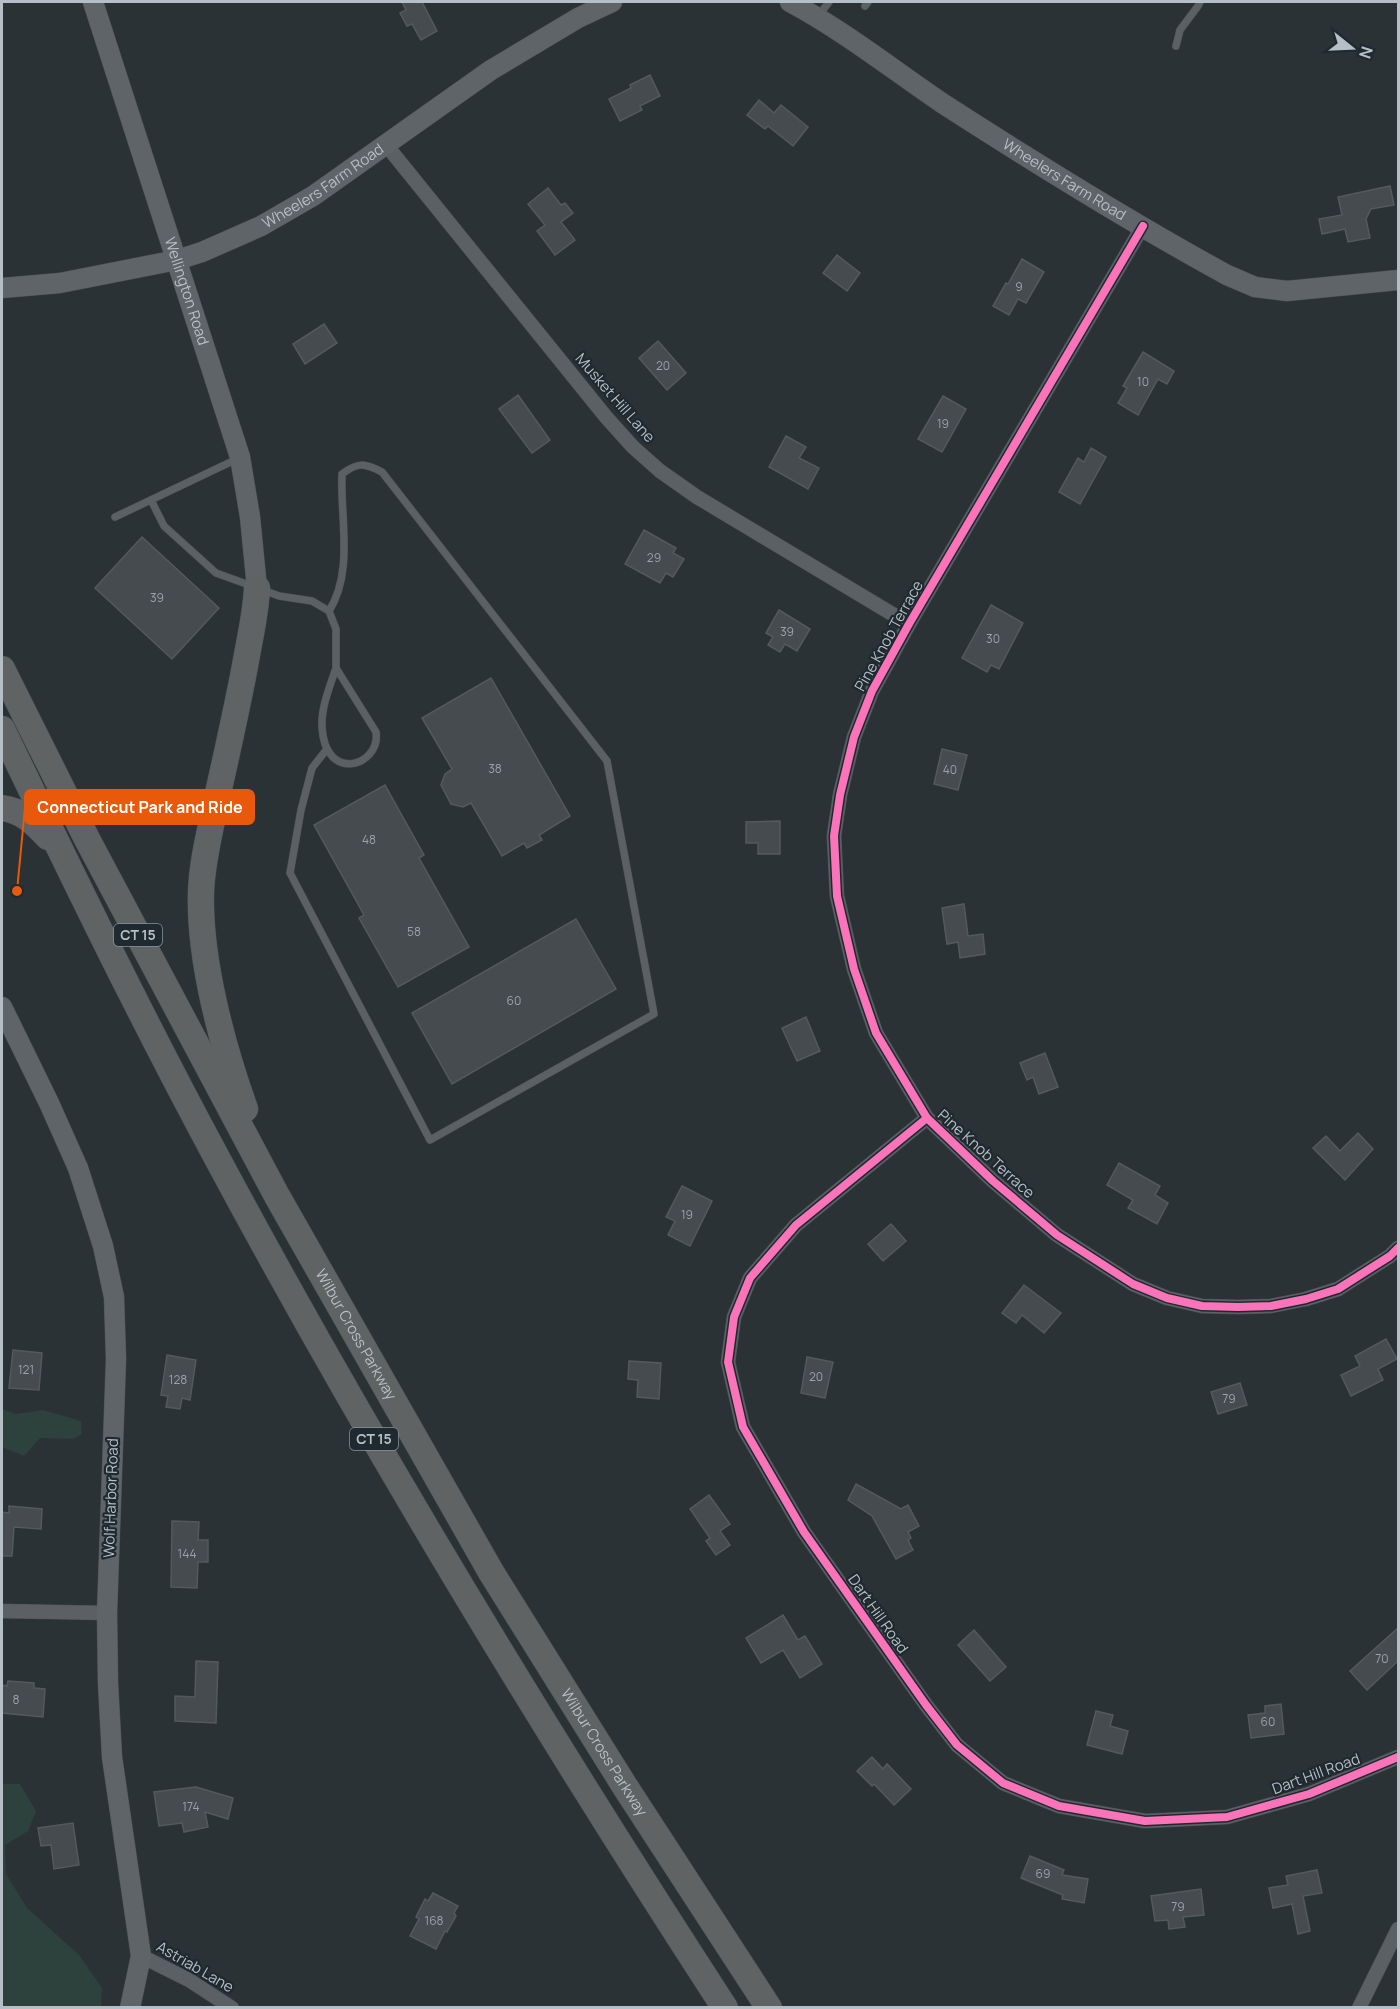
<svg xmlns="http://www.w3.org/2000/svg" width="1400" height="2009" font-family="Manrope,sans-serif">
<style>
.green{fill:#2d413d}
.building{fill:#454b4f;stroke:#535a5d;stroke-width:1.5}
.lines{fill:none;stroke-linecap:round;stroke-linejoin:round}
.lane-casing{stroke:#494e51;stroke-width:8}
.street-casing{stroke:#494e51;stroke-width:15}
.secondary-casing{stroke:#494e51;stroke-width:21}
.highway-casing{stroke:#474e51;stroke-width:27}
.lane{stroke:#5b6064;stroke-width:7}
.street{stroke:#5b6064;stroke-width:14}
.secondary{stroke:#5f6468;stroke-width:20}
.highway{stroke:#606364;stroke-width:26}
.cycleway-casing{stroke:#1f2930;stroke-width:11}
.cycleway{stroke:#fb73b8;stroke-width:8}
.labels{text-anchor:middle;stroke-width:4.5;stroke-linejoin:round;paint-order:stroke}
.number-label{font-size:12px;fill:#9aa2a8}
.shield{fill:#1f2930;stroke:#899299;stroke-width:1.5}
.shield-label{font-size:14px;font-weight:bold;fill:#b6bfc6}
.street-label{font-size:15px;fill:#b6bfc6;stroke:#1f2930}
.leader{fill:none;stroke:#e8590c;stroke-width:2}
.callout-dot{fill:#e8590c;stroke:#1f2930;stroke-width:2}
.callout{fill:#e8590c;stroke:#e8590c;stroke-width:2}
.callout-label{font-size:16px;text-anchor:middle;font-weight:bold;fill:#fff}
</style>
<rect width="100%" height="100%" fill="#2a3236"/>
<g class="green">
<path d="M2,1409L16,1414L43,1410L81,1421L82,1434L73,1439L40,1438L24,1456L2,1447Z"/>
<path d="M2,1784H20L36,1811L28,1831L5,1845L6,1874L27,1908L79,1955L102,1988L101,2007H2Z"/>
</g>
<g class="building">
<path d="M402,2H422L437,31L421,40L412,24L407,26L400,13L406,10Z"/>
<path d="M650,75L660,96L640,106L642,110L620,121L609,99L631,88L630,85Z"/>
<path d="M759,100L774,113L781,105L808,127L793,146L768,126L765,129L747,115Z"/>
<path d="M1390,186L1394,205L1371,209L1366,219L1370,238L1348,242L1345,229L1322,234L1319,219L1342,215L1338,197Z"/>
<path d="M548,188L561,205L565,203L573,213L561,222L575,240L555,255L537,231L545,225L528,204Z"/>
<path d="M837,255L860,273L847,291L823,273Z"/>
<path d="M1022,259L1044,272L1026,303L1018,299L1009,315L993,306L1006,283L1008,284Z"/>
<path d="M324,324L337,343L305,364L293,344Z"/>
<path d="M658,341L686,373L667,390L639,358Z"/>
<path d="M1143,352L1174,371L1167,384L1158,379L1138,415L1118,403L1127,388L1123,386Z"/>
<path d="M518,395L550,440L532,453L499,409Z"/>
<path d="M943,396L966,409L942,452L918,439Z"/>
<path d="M786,436L806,447L799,458L819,468L808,489L769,467Z"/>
<path d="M1091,448L1106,457L1080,504L1059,492L1078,458L1084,462Z"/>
<path d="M644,530L676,548L673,553L684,559L673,577L666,573L660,583L625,564Z"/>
<path d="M142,537L219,608L172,659L95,588Z"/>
<path d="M991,605L1023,623L999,669L991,665L987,672L962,658Z"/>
<path d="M779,610L810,629L797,651L785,644L780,652L768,645L773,637L766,633Z"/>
<path d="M491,678L570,816L539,835L542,840L527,848L524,843L502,856L471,803L463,807L451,804L441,785L445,774L452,769L422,718Z"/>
<path d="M942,749L967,755L958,790L934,784Z"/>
<path d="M385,785L424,855L419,858L469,947L398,987L359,918L364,915L314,825Z"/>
<path d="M780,821V854H758V843H746V822Z"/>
<path d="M964,904L968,936L983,934L985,954L960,958L958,942L947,944L942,908Z"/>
<path d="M576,919L616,989L452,1084L412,1013Z"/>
<path d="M806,1017L820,1051L797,1061L782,1028Z"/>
<path d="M1045,1053L1058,1087L1039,1094L1033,1077L1027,1080L1020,1063Z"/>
<path d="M1358,1133L1373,1149L1345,1180L1313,1148L1326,1136L1340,1151Z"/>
<path d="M1119,1163L1160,1186L1155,1195L1168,1203L1157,1224L1128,1208L1133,1200L1107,1185Z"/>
<path d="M682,1186L712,1201L690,1246L668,1235L675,1221L666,1217Z"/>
<path d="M891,1224L906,1241L883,1261L868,1244Z"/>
<path d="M1024,1285L1061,1313L1044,1333L1022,1315L1016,1323L1002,1313Z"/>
<path d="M1386,1339L1397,1359L1378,1369L1383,1380L1351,1396L1341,1375L1360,1366L1355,1356Z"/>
<path d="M13,1350L42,1353L39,1390L9,1388Z"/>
<path d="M167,1355L196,1360L190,1400L182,1398L180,1409L166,1407L168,1396L161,1395Z"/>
<path d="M807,1357L833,1362L825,1398L801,1393Z"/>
<path d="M629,1361L661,1363L659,1399L637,1397L638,1380L628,1379Z"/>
<path d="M1240,1383L1247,1405L1218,1414L1211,1392Z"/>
<path d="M856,1484L901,1509L908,1505L919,1526L908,1532L911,1538L908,1540L913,1550L896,1559L872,1516L848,1500Z"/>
<path d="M709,1495L730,1524L720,1531L730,1545L716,1555L706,1541L710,1538L690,1509Z"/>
<path d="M9,1506L42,1509L41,1529L14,1527L12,1556H2V1512L9,1513Z"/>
<path d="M172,1521L199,1522L198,1540H208V1562H198L197,1588L171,1587Z"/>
<path d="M783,1615L798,1640L805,1636L822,1664L800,1678L783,1650L761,1663L746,1638Z"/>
<path d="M1398,1628V1661L1367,1690L1350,1671Z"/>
<path d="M974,1630L1006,1667L990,1681L958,1645Z"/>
<path d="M196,1661L218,1662L216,1723L175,1721V1696L195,1697Z"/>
<path d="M8,1681L34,1683V1688L45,1689L43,1717L2,1713V1685L7,1686Z"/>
<path d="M1281,1704L1284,1734L1251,1738L1248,1715L1265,1713V1706Z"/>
<path d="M1096,1711L1113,1715L1110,1726L1128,1731L1122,1754L1087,1745Z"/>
<path d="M872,1757L883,1769L887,1764L911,1789L894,1805L874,1784L872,1786L857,1771Z"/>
<path d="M196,1787L233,1798L228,1819L205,1812L208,1827L184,1832L182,1823L159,1826L154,1792Z"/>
<path d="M73,1823L79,1865L54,1869L51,1845L41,1846L38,1828Z"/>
<path d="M1030,1856L1064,1870L1062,1875L1088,1879L1084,1903L1062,1899L1063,1895L1021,1878Z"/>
<path d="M1317,1870L1322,1893L1303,1896L1310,1931L1298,1934L1292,1904L1273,1908L1269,1888L1288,1885L1286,1876Z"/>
<path d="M1201,1889L1204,1915L1183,1917L1185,1927L1169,1929L1168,1920L1155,1921L1151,1896Z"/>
<path d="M433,1893L458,1906L454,1913L456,1916L447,1932L445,1931L436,1949L410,1936L419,1919L416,1917L425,1899L428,1901Z"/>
</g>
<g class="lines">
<g class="lane-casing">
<g id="lane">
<path d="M865,6L868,2"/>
<path d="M819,15L829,2"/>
<path d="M1176,46L1180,30L1198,6L1200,2"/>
<path d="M151,500L164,526L216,573L252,586"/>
<path d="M115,517L237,459"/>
<path d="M263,590L279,596L312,601L329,611L336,629V668L376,732C381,766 325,784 322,727C321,707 330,686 336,668"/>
<path d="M327,749L312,768L301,810L290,873L430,1140L654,1014L607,761L382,472C364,463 358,462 342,474C340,517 354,572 329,611"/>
</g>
</g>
<g class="street-casing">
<g id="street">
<path d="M387,146L606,417L633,447L660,471L697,497L909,624"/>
<path d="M1143,226L909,624L872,691L854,737L840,795L834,836L837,896L854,969L876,1033L927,1118L993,1181L1057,1235L1133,1284L1167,1298L1202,1306L1238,1307L1271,1306L1306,1299L1338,1289L1390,1256L1398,1248"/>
<path d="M927,1118L796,1225L750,1278L734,1317L728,1362L743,1427L804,1532L926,1705L957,1745L1003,1783L1059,1806L1145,1821L1227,1817L1309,1794L1398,1757"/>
<path d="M2,1611L107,1613"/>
<path d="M141,1956L189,1980L232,2008"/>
<path d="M1359,2008L1398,1929"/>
</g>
</g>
<g class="secondary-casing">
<g id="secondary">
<path id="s1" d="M93,2L240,457L250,517L257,588"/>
<path id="s2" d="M790,2C844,31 892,69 942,103C1035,163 1130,222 1227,275L1255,287L1287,291L1398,280"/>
<path id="s3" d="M2,288L60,283L177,260L202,252L261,226L313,196L491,70L578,18L612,2"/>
<path d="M2,1007L49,1103L78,1168L103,1246L114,1297L116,1359L107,1613L108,1683L112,1757L141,1956L130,2008"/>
</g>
</g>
<g class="highway-casing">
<g id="highway">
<path id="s4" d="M2,669L87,839L277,1196L491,1572L624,1785L769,2008"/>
<path d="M2,729C71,873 141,1017 217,1158C373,1449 545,1731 725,2008"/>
<path d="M2,808C23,811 34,822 48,837"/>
<path d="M245,1109C222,1045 199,959 201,892C202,862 210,831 216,802C227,753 238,705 247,655C251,633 256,611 257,588"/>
</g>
</g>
<use href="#lane" class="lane"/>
<use href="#street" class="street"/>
<use href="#secondary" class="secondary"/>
<use href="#highway" class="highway"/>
<g class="cycleway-casing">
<g id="cycleway">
<path d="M1143,226L909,624L872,691L854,737L840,795L834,836L837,896L854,969L876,1033L927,1118L993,1181L1057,1235L1133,1284L1167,1298L1202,1306L1238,1307L1271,1306L1306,1299L1338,1289L1390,1256L1398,1248"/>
<path d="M927,1118L796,1225L750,1278L734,1317L728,1362L743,1427L804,1532L926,1705L957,1745L1003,1783L1059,1806L1145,1821L1227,1817L1309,1794L1398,1757"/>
</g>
</g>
<use href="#cycleway" class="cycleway"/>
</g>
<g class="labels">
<g class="number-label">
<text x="1019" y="291">9</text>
<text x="663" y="370">20</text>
<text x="1143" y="386">10</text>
<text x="943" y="428">19</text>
<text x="654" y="562">29</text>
<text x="157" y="602">39</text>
<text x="787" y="636">39</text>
<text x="993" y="643">30</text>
<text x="495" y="773">38</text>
<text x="950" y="774">40</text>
<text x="369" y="844">48</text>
<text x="414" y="936">58</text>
<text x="514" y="1005">60</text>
<text x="687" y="1219">19</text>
<text x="26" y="1374">121</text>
<text x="816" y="1381">20</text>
<text x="178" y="1384">128</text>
<text x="1229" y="1403">79</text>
<text x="187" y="1558">144</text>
<text x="1382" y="1663">70</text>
<text x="16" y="1704">8</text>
<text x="1268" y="1726">60</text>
<text x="191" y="1811">174</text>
<text x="1043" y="1878">69</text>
<text x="1178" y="1911">79</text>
<text x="434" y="1925">168</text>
</g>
<g class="shield">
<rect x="114" y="924" width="48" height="22" rx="4.5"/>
<rect x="350" y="1428" width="48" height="22" rx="4.5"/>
</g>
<g class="shield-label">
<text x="138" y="940">CT 15</text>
<text x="374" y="1444">CT 15</text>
</g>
<g class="street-label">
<text dy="5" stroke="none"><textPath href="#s2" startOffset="327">Wheelers Farm Road</textPath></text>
<text dy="5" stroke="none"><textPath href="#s3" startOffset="342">Wheelers Farm Road</textPath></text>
<text dy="5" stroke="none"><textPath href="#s1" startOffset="304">Wellington Road</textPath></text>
<text transform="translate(615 398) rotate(49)" y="5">Musket Hill Lane</text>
<text transform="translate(889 636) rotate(-61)" y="5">Pine Knob Terrace</text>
<text transform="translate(986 1154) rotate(42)" y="5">Pine Knob Terrace</text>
<text dy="5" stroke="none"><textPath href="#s4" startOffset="754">Wilbur Cross Parkway</textPath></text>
<text transform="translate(111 1498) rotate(-88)" y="5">Wolf Harbor Road</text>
<text transform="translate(878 1614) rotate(55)" y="5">Dart Hill Road</text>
<text dy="5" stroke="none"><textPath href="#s4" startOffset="1240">Wilbur Cross Parkway</textPath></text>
<text transform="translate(1316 1774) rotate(-20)" y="5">Dart Hill Road</text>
<text transform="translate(195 1967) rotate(30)" y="5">Astriab Lane</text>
</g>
</g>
<path class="leader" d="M17 891L25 807"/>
<circle class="callout-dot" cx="17" cy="891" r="6"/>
<rect class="callout" x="25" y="790" width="229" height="34" rx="6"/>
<g class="callout-label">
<text x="140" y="813">Connecticut Park and Ride</text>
</g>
<rect width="1400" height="2009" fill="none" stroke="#b6bfc6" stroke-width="6"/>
<g transform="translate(1352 48) rotate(108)" stroke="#1f2930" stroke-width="4.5" paint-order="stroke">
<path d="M0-4.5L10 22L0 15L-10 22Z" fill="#b6bfc6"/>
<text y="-9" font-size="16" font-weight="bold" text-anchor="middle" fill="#b6bfc6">N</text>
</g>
</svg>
